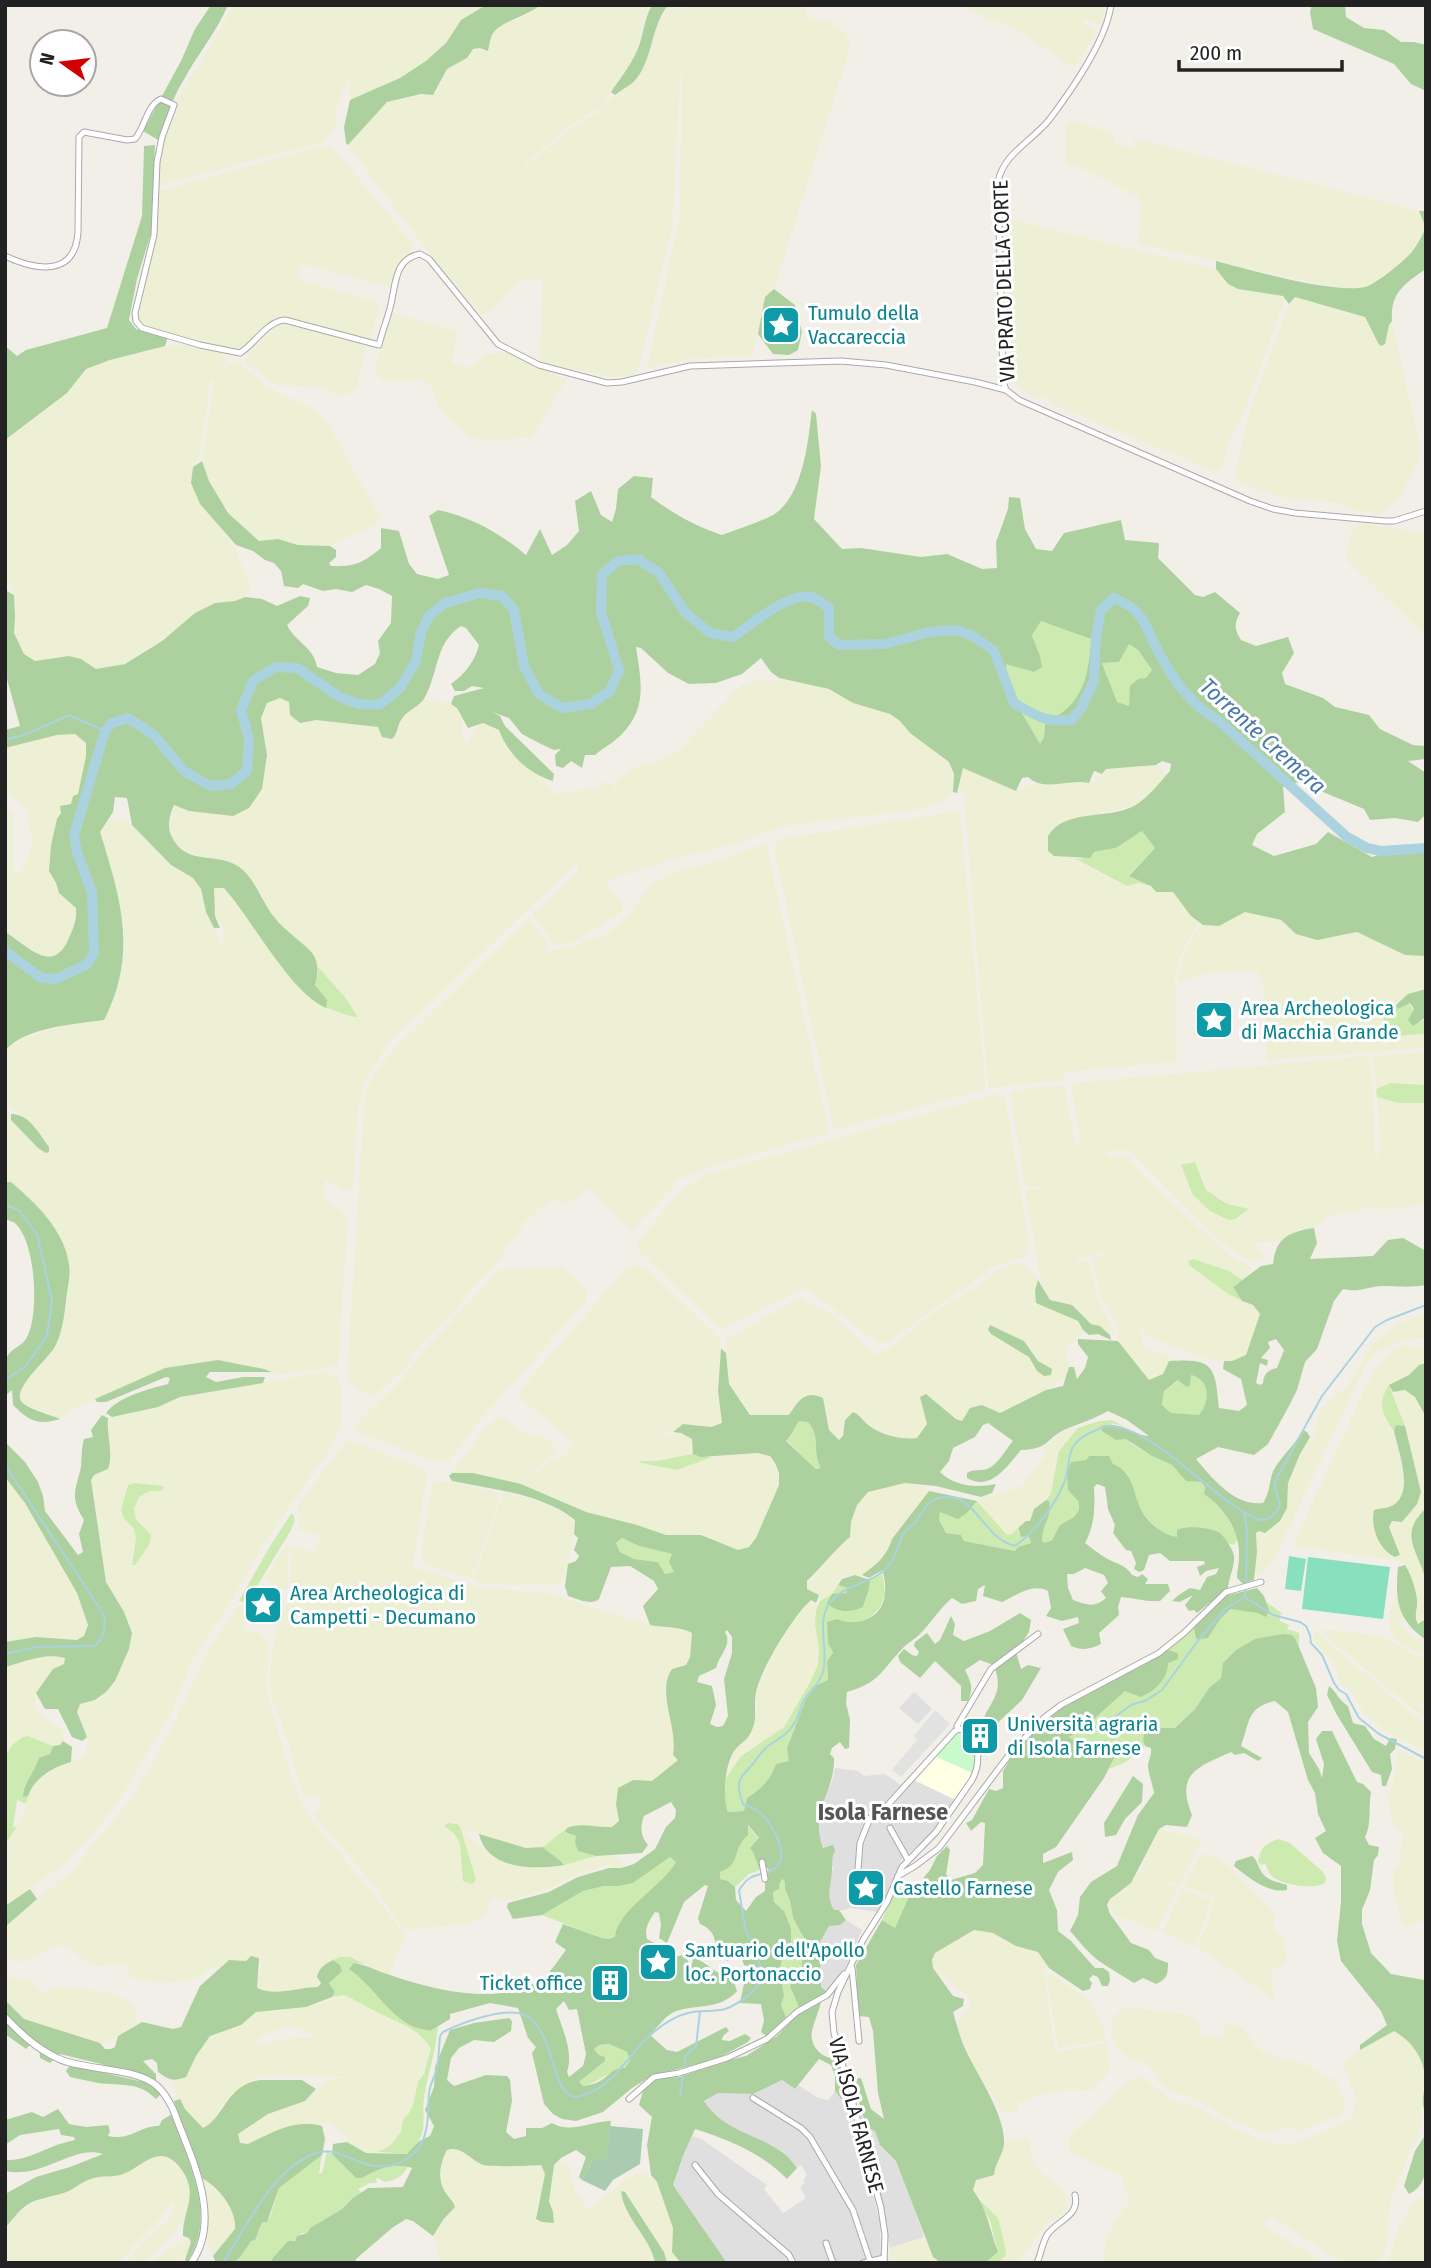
<svg xmlns="http://www.w3.org/2000/svg" width="1431" height="2268" font-family="'Fira Sans Condensed',sans-serif">
<style>
.residential{fill:#e0dfdf}
.education{fill:#ffffe5}
.farmland{fill:#eef0d5;fill-rule:evenodd}
.grass{fill:#cdebb0}
.forest{fill:#add19e;fill-rule:evenodd}
.cemetery{fill:#aacbaf}
.park{fill:#c8facc}
.pitch{fill:#88e0be}
.parking{fill:#e2e2e2}
.lines{fill:none;stroke-linecap:round;stroke-linejoin:round}
.stream{stroke:#aad3df;stroke-width:2}
.river{stroke:#aad3df;stroke-width:10}
.minor-casing{stroke:#a9a9a9;stroke-width:7}
.tertiary-casing{stroke:#a9a9a9;stroke-width:8}
.minor{stroke:#fff;stroke-width:5}
.tertiary{stroke:#fff;stroke-width:6}
.labels{text-anchor:middle;stroke-width:6;stroke-linejoin:round;paint-order:stroke}
.street-label{font-size:21px;fill:#222;stroke:#fff}
.culture-label{font-size:21px;fill:#0d838f;stroke:#fff;text-anchor:start}
.water-label{font-size:23px;font-style:italic;fill:#4a7aab;stroke:#fff}
.quarter-label{font-size:24px;font-weight:bold;fill:#555;stroke:#fff}
</style>
<rect width="100%" height="100%" fill="#f2efe9"/>
<g class="residential">
<path d="M914,1692L932,1709L918,1724L899,1708Z"/>
<path d="M835,1768L858,1771L864,1776L885,1774L905,1788L914,1780L956,1800L931,1834L901,1860L885,1901L878,1912L850,1908L844,1910H834L829,1903L830,1876L833,1869L831,1859L823,1848L818,1833L823,1801L832,1781Z"/>
<path d="M846,1920L862,1930L843,1973L827,1992L821,1987L820,1942L829,1925H840Z"/>
<path d="M782,2080L795,2089L798,2085L818,2098L828,2100L835,2091L849,2109L874,2196L880,2224L881,2263H727L673,2185L683,2156L692,2136L703,2140L767,2185L764,2189L783,2213L806,2198L800,2187L805,2183L803,2180L807,2175L801,2165L797,2168L783,2152L729,2126L715,2117L704,2102L717,2093L753,2094Z"/>
<path d="M858,2114L874,2117L898,2159L924,2237L890,2248Z"/>
</g>
<path class="education" d="M935,1756L973,1773L956,1800L914,1780Z"/>
<g class="farmland">
<path d="M232,5H486L461,20L446,43L426,61L400,78L350,100V75L337,106L336,126L323,142L159,185L157,179L163,144L177,101L222,26Z"/>
<path d="M540,5H652L644,20L639,44L629,67L601,107L568,127L524,165V168L570,129L595,114L618,92L628,87L646,62L662,13L668,5H676L682,12L683,5H805L808,18L826,21L843,30L849,39V52L774,289L765,297L758,334L751,356L690,359L647,368L680,215L682,50L672,227L638,371L634,375L613,377L546,364L540,360L543,280L523,279L487,315L481,314L459,288L454,286L348,145L387,102L437,92L447,69L467,58L473,49L480,48L499,26L523,17Z"/>
<path d="M961,5H1105L1100,26L1086,19L1083,22L1097,33L1074,67L1013,27L990,20Z"/>
<path d="M1073,121L1113,133L1116,144L1135,149L1137,147L1132,138L1419,211L1426,228L1409,255L1375,283L1364,287L1339,288L1144,245L1138,241L1141,203L1138,197L1085,170L1066,163V124Z"/>
<path d="M321,146L330,148L338,154L411,242L412,248L409,253L401,260L395,269L391,287L302,264L298,280L376,302L379,310L370,337L364,339L277,317L243,348L233,350L145,326L140,322L138,311L157,235L158,190L169,189Z"/>
<path d="M1012,220L1216,269L1228,284L1238,289L1284,296L1285,299L1244,413L1232,434L1221,469L1216,472L1055,405L1046,397L1035,399L1016,383L1013,364L1008,227Z"/>
<path d="M1295,297L1365,317L1378,343L1385,344L1389,325L1392,321L1421,451L1419,458L1398,500L1380,514L1354,510L1340,503L1284,498L1239,483L1235,476L1249,412L1289,304Z"/>
<path d="M390,313L458,331L452,364L471,367L486,355L506,352L566,380L532,437L488,441L469,436L451,421L439,407L431,387L422,380L386,382L374,373Z"/>
<path d="M284,323L363,345L366,350L357,385L350,393L341,395L317,387L278,385L246,363L245,358L275,327Z"/>
<path d="M185,345L221,353L226,360L221,369L236,361L266,386L316,410L329,426L380,517L377,524L330,546L298,545L278,539L259,541L228,513L209,481L202,461L215,378L210,383L200,456L193,467L200,504L221,526L236,551L250,584L249,593L245,597L235,601L215,603L125,664L96,669L81,659L69,656L35,661L24,654L14,633L15,617L14,595L5,577V440L67,393L86,369L110,360L165,346Z"/>
<path d="M1362,522L1426,534V636L1348,561L1346,552L1353,528Z"/>
<path d="M757,680H791L829,689L853,703L890,714L900,721L910,733L949,762L954,774L953,792L944,801L922,809L783,826L732,845L679,857L606,881L624,908L618,915L573,942L559,946L553,942L532,914L579,872L576,863L389,1043L366,1078L358,1110L353,1186L350,1190L344,1191L325,1179L323,1198L345,1213L348,1219L338,1366L278,1375L264,1369L218,1360L165,1368L68,1412L60,1419L27,1406L21,1401L19,1394L22,1386L50,1354L58,1339L65,1311L70,1266L62,1241L34,1202L11,1182H5V1111L38,1148L31,1123L5,1103V1051L9,1047L25,1037L70,1024L104,1020L112,1004L120,976L125,945L120,910L111,867L100,832L108,819H123L132,825L171,865L193,878L201,889L206,912L223,947V927L215,916L214,887L224,888L278,962L326,1008L334,1010L349,1017L344,996L317,966L314,956L273,917L249,877L236,866L182,852L174,842L169,830L174,804L189,811L205,812L267,755L261,718L267,703L280,698L289,702L300,723L316,720L378,727L382,737L398,734L401,720L424,699L451,704L457,708L462,717L463,740L468,744L474,731L478,725L482,723L499,730L505,746L522,764L543,778L555,794L592,789L609,780L617,797L614,786L618,779L630,769L669,757L683,746L741,685Z"/>
<path d="M75,734L86,743V756L78,794L57,819L51,845L52,877L56,883L59,893L76,908L77,918L64,948L57,955L49,958L32,952L5,932V810L13,814V869L16,874L19,875L31,850L33,839L27,817L28,807L5,793V748L57,735Z"/>
<path d="M1156,765L1163,771L1165,777L1149,794L1133,806L1071,820L1054,856L1076,859L1116,881L1151,886L1156,892H1173L1191,916L1199,923L1191,934L1180,957L1175,978L1177,1058L1174,1062L1085,1070L1065,1073L1064,1080L988,1088L964,798L959,787L963,768L1016,791L1034,783L1055,786L1079,781L1094,783L1105,769Z"/>
<path d="M960,811L986,1089L834,1130L774,847L779,839Z"/>
<path d="M766,843L829,1133L706,1168L674,1182V1186L631,1231L589,1189L565,1204L555,1199L550,1200L525,1222L492,1269L476,1283L457,1308L419,1346L405,1368L388,1384L373,1396L368,1395L347,1380L364,1102L366,1091L376,1071L394,1049L529,918L550,947L539,956L555,950L576,946L606,934L619,925L651,886L668,874L719,860Z"/>
<path d="M1245,912L1281,920L1297,934L1338,937L1357,932L1405,955L1426,956V989L1408,994L1383,1015V1022L1407,1036L1426,1034V1048L1267,1060L1263,981L1258,973L1246,971L1206,974L1178,982L1182,958L1194,934L1203,925L1219,926Z"/>
<path d="M1426,1052V1085L1391,1083L1376,1089L1372,1056Z"/>
<path d="M1366,1056L1370,1060L1373,1089L1375,1156H1378L1380,1141L1377,1097L1398,1103H1426V1202L1409,1207L1385,1209L1364,1208L1359,1211L1331,1215L1314,1228L1296,1231L1281,1241L1252,1243L1265,1257L1250,1261L1229,1248L1211,1233L1132,1153L1123,1150L1107,1152L1109,1158L1127,1156L1140,1172L1208,1236L1228,1254L1250,1267L1249,1275L1242,1280L1229,1271L1188,1262L1189,1265L1228,1294L1253,1305L1260,1314L1246,1355L1232,1361L1210,1360L1171,1346L1147,1335L1139,1326L1144,1347L1149,1351L1169,1355V1361L1163,1374L1149,1380L1118,1341V1327L1102,1299L1092,1259L1101,1256L1114,1260L1100,1253L1082,1258L1073,1254L1079,1260L1089,1262L1098,1300L1115,1333L1110,1335L1100,1326L1091,1324L1072,1305L1050,1300L1042,1285L1025,1192L1027,1189L1066,1185L1029,1187L1025,1184L1010,1094L1012,1092L1037,1087L1062,1086L1065,1089L1075,1145L1081,1143L1071,1088L1075,1083ZM1182,1166L1203,1178L1206,1190L1212,1195L1222,1199L1227,1204L1247,1209L1210,1211L1193,1195Z"/>
<path d="M997,1094L1005,1096L1029,1243L1027,1253L1023,1257L995,1266L887,1342L879,1344L806,1288L724,1328L718,1327L638,1250V1241L684,1188L705,1175Z"/>
<path d="M1015,1263L1022,1264L1038,1280L1035,1290L1068,1317L1078,1321L1083,1330L1078,1339L1067,1348V1361L1069,1367L1067,1376L1046,1390L999,1413L982,1405L971,1408L963,1421L956,1419L926,1394L921,1398L927,1424L917,1438L905,1440L891,1436L871,1427L858,1414L846,1420L843,1436L839,1440L829,1430L826,1412L799,1399L789,1415H750L729,1384L726,1339L802,1297L817,1308L830,1313L875,1355L891,1347L937,1310L984,1282L997,1271Z"/>
<path d="M638,1265L648,1270L720,1339L718,1391L723,1418L722,1423L718,1425L711,1427L689,1424L657,1436L681,1433L692,1439L693,1454L656,1461H641V1463L677,1470L712,1457L757,1453L770,1456L779,1473V1485L756,1539L749,1547L738,1550L701,1535H666L637,1525L586,1512L521,1484L546,1464L565,1456L574,1443L519,1397L518,1392L626,1269Z"/>
<path d="M560,1267L587,1288L586,1301L475,1426L458,1450L448,1461H433L357,1432L355,1428L358,1422L404,1377L422,1352L500,1270Z"/>
<path d="M1426,1312V1339L1419,1338L1392,1344L1377,1352L1366,1364L1275,1558L1264,1572L1257,1576L1254,1575L1257,1552L1256,1533L1268,1531L1280,1521L1287,1508L1288,1483L1300,1454L1310,1437L1314,1436L1315,1427L1322,1409L1331,1399L1347,1387L1370,1346L1382,1335L1400,1323Z"/>
<path d="M1404,1345L1426,1349V1363L1419,1365L1409,1375L1389,1385L1384,1417L1394,1431L1404,1476L1402,1496L1394,1505L1374,1510L1399,1549L1389,1527L1421,1492L1405,1426L1393,1392L1405,1390L1415,1397L1426,1417V1508L1420,1514L1413,1550L1423,1567L1426,1581V1619L1418,1624L1415,1619L1417,1600L1410,1573L1405,1564L1395,1560L1296,1547L1293,1545L1374,1369L1393,1351Z"/>
<path d="M323,1372L337,1377L341,1386V1423L332,1446L265,1542L227,1608L192,1661L173,1710L116,1805L87,1841L64,1864L5,1906V1845L23,1818L29,1791L40,1777L61,1765L80,1759L86,1752L88,1743L77,1712L80,1704L95,1700L124,1612L106,1582L91,1480L94,1475L108,1469L111,1460L106,1430L108,1418L117,1415L158,1407L180,1397ZM134,1483L161,1491H150L139,1497L134,1509L136,1519L146,1528L149,1545L135,1565L131,1563L136,1538L134,1529L124,1518L125,1492L128,1485Z"/>
<path d="M498,1417L504,1419L528,1434L543,1437L553,1444L556,1452L519,1484L473,1473H452L481,1433Z"/>
<path d="M1073,1427L1078,1428L1059,1451L1051,1493L1034,1509L1029,1521L1011,1535L1006,1534L977,1501L985,1496L1006,1492L1023,1485L1046,1454L1042,1448L1063,1431Z"/>
<path d="M350,1440L426,1470L427,1474L413,1567L481,1588L547,1593L640,1622L662,1628H681L692,1633L690,1657L686,1666L665,1684L675,1743L673,1755L678,1760L652,1781L633,1780L619,1788L616,1804L619,1821L612,1827L596,1828L574,1825L567,1828L543,1847L526,1848L508,1844L468,1830L466,1832V1836L502,1861L516,1866L546,1868L596,1856L612,1855L627,1866L612,1868L610,1864L575,1875L549,1889L512,1899H491L485,1913L472,1923L408,1930L398,1923L376,1887L317,1819L314,1814L320,1809L321,1802L319,1797L313,1795L304,1799L284,1729L273,1702L270,1688V1668L278,1621L290,1598L291,1546L314,1552L321,1537L319,1535L297,1529L300,1519L297,1507L345,1442Z"/>
<path d="M5,1477L25,1503L77,1593L88,1625L84,1636L77,1640L36,1637L5,1642Z"/>
<path d="M434,1481L463,1484L500,1493L490,1527L481,1525L489,1528L471,1579L423,1563L422,1551L432,1485Z"/>
<path d="M905,1483L925,1487L929,1491L892,1539L889,1549L873,1567L862,1575L843,1576L838,1578V1585L832,1594L820,1601L819,1595L807,1589L806,1585L831,1557L838,1546L850,1537L851,1522L857,1505L868,1492Z"/>
<path d="M503,1492L546,1503L576,1520L568,1564L561,1583L557,1585L486,1584L473,1580Z"/>
<path d="M286,1545L289,1547L287,1591L265,1579Z"/>
<path d="M1396,1594L1403,1619L1402,1625L1407,1632L1426,1644V1655L1400,1644L1393,1636L1390,1625L1389,1613Z"/>
<path d="M811,1600L818,1605L815,1624L819,1649L818,1665L784,1727L741,1755L726,1778L727,1770L734,1750L747,1740L757,1712L756,1693L773,1653L790,1625Z"/>
<path d="M237,1606L245,1609L243,1627L245,1630L260,1633L269,1643L267,1691L289,1770L301,1802L313,1822L342,1854L346,1862L371,1891L406,1936L389,1975L350,1957H340L325,1964L318,1987L283,1992H264L256,1989L260,1970L265,1961L229,1960L219,1968L213,1967L201,1976L185,1981L162,1983L143,1981L128,1976L127,1965L99,1966L84,1961L70,1947L65,1945L54,1946L22,1962L5,1957V1927L33,1902L71,1872L128,1802L151,1766L176,1720L206,1654Z"/>
<path d="M1321,1629L1383,1636L1413,1654L1426,1659V1705L1415,1702L1426,1711V1720L1337,1645Z"/>
<path d="M1317,1630L1332,1646L1426,1725V1752L1388,1733L1364,1713L1349,1689L1341,1684L1333,1662L1313,1640V1633Z"/>
<path d="M58,1656L65,1658L64,1664L53,1669L36,1693L35,1704L37,1710L64,1732L63,1741L60,1745L53,1746L29,1736L11,1746L5,1758V1667L33,1659Z"/>
<path d="M1401,1750L1426,1764V1918L1410,1927L1403,1924L1393,1889V1870L1399,1867L1403,1832L1393,1827L1388,1797L1393,1784L1397,1758Z"/>
<path d="M1159,1829L1203,1840L1179,1885L1159,1877V1879L1178,1887L1156,1931L1112,1913L1110,1899L1131,1883L1140,1872L1147,1852Z"/>
<path d="M1201,1853L1211,1858L1213,1855L1220,1858L1275,1913L1273,1926L1283,1939L1287,1957L1282,1965L1273,1970L1271,1978L1275,2000L1197,1947L1210,1916L1214,1898L1183,1886Z"/>
<path d="M1182,1889L1212,1901L1195,1946L1163,1932Z"/>
<path d="M974,1930L993,1933L1016,1946L1039,1952L1049,1968L1044,1971L1055,2052L1107,2043L1110,2071L1090,2091L1070,2089L1039,2096L1019,2103L1017,2110L1002,2114L991,2091L986,2090L963,2045L956,2022L970,2007V1999L966,1993L958,1990L948,1978L938,1974L933,1968L932,1960L935,1953Z"/>
<path d="M1046,1975H1052L1089,2000L1102,2023L1106,2040L1058,2048Z"/>
<path d="M5,1976L30,1981L37,1986L41,1992L46,1993L59,1986L111,1993L125,1999L134,2007L137,2016L134,2025L125,2032L108,2042L100,2043L24,2019L5,2000Z"/>
<path d="M345,1995L382,2015L409,2026L415,2033L423,2036L431,2050L424,2074L418,2082L413,2105L409,2113L403,2119L401,2132L391,2145L378,2152L366,2153L347,2142L348,2138L330,2122L290,2125L248,2144L240,2143L237,2138L238,2134L268,2114L305,2101L325,2081L347,2077L263,2075L252,2081L221,2108L210,2125L203,2128L185,2109L172,2086L176,2081L186,2077L196,2056L210,2036L241,2025L256,2012L306,2007ZM292,2026L316,2036L279,2040L248,2048L265,2035L283,2027Z"/>
<path d="M1128,2007L1184,2014L1196,2021L1200,2029L1199,2033L1204,2036H1223L1224,2027L1231,2023L1243,2029L1260,2050L1272,2056L1302,2063L1335,2080L1344,2098L1345,2107L1341,2114L1302,2131L1288,2128L1274,2132H1260L1227,2118L1200,2101L1171,2091L1160,2084L1152,2069L1147,2064L1128,2058L1117,2049L1112,2038L1111,2025L1114,2017L1120,2011Z"/>
<path d="M1394,2031L1410,2041L1419,2053L1425,2079L1422,2098L1421,2126L1390,2202L1387,2241L1381,2263H1344L1270,2216L1266,2219L1264,2226L1325,2263H1101L1104,2258L1106,2236L1128,2203V2196L1121,2176L1071,2152L1068,2145L1069,2139L1072,2133L1133,2078L1140,2076L1172,2100L1196,2106L1239,2131L1273,2144L1285,2145L1297,2143L1352,2119L1356,2097L1344,2068L1346,2060L1351,2055Z"/>
<path d="M1028,2139L1036,2167L1065,2194L1068,2207L1061,2216L1047,2224L1017,2263H998L1001,2260L998,2218L972,2190L976,2180L994,2175L996,2162L1002,2153L1004,2142Z"/>
<path d="M452,2148L464,2152L482,2164L544,2167L545,2174L536,2215L542,2222L550,2224L554,2223L553,2212L549,2201L554,2165L561,2162L570,2165L571,2178L577,2194L588,2209L592,2208L626,2179L637,2173H646L656,2181L674,2228L671,2249L682,2263H667L664,2252L625,2192L621,2195L630,2218L645,2238L655,2263H441L433,2236L443,2220L451,2213L454,2201L444,2191L440,2179L443,2157L447,2150Z"/>
<path d="M153,2156L167,2157L180,2167L188,2182L190,2202L187,2216L146,2263H125L145,2240L168,2221L174,2211V2200L161,2218L130,2249L120,2263H5V2228L16,2215L31,2203L69,2191L81,2182L97,2177L121,2175Z"/>
<path d="M203,2179L209,2182L222,2196L232,2209L236,2224L235,2229L213,2256L207,2244L211,2241L210,2238H207L208,2201Z"/>
<path d="M1419,2198L1426,2199V2263H1388L1398,2228L1413,2203Z"/>
<path d="M924,2237L933,2257L941,2263H889L890,2248Z"/>
<path d="M189,2238L191,2241L190,2249L182,2263H153L166,2250Z"/>
</g>
<g class="grass">
<path d="M1041,620L1091,639C1088,680 1084,703 1045,724L1044,737L1040,745L1009,691L1006,663L1034,672L1040,656L1032,634Z"/>
<path d="M1129,643L1138,650L1152,670L1129,707L1117,703L1102,663L1119,662Z"/>
<path d="M1142,831L1155,848L1129,875L1151,886L1138,883L1127,886L1076,859L1063,857L1081,859L1094,852L1116,848Z"/>
<path d="M317,966L344,996L358,1017C346,1017 337,1010 326,1008V1000L315,985L318,974Z"/>
<path d="M1409,1003L1421,1022L1426,1017V1034L1393,1036C1386,1029 1383,1024 1383,1014L1396,1005L1399,1009Z"/>
<path d="M1391,1083L1426,1085V1103H1398L1377,1097L1376,1089Z"/>
<path d="M1195,1162L1206,1190L1227,1204L1249,1209L1235,1219L1229,1220L1210,1211L1193,1195L1181,1165Z"/>
<path d="M1193,1259L1229,1271L1242,1280L1233,1287L1242,1301L1228,1294L1189,1265L1188,1261Z"/>
<path d="M1191,1375C1211,1380 1211,1401 1199,1416L1171,1413L1162,1405L1164,1391L1179,1380L1186,1387Z"/>
<path d="M1389,1385L1405,1426L1396,1425L1394,1431C1382,1414 1377,1404 1389,1385Z"/>
<path d="M800,1420L808,1421C821,1436 812,1451 820,1466L819,1469H816L786,1440L790,1438L793,1427Z"/>
<path d="M1111,1420L1124,1426L1111,1423L1132,1444L1152,1456L1172,1465L1176,1470L1201,1482L1205,1487L1204,1494C1221,1506 1229,1520 1238,1538L1234,1545L1227,1543L1220,1533C1207,1534 1180,1540 1169,1536C1159,1531 1146,1519 1140,1509C1129,1492 1138,1474 1113,1464L1108,1456H1089L1086,1460L1080,1462L1079,1510L1074,1517L1060,1525L1052,1540L1045,1543L1042,1541C1042,1523 1052,1517 1049,1501L1046,1500L1051,1493L1059,1451L1078,1428L1099,1421Z"/>
<path d="M693,1454L712,1457L677,1470L641,1463L640,1461H656Z"/>
<path d="M134,1483L163,1486L164,1488L161,1491H150L139,1497L134,1509L136,1519L151,1535L149,1545L135,1565H132L136,1538L134,1529L124,1518L121,1510L128,1485Z"/>
<path d="M977,1501L1006,1534L1011,1535L1018,1528V1533L1031,1538V1543L1018,1547L1015,1551L964,1541L961,1535L946,1533L939,1520L940,1511L951,1515L967,1513Z"/>
<path d="M291,1514H293L295,1520L290,1532L249,1599L243,1602L239,1601L270,1546Z"/>
<path d="M622,1538L639,1546L672,1554L675,1572L665,1574L658,1562L634,1559L620,1552L616,1543Z"/>
<path d="M883,1574L885,1594L880,1607L866,1622L848,1624L828,1643L833,1654L827,1661L828,1680L801,1713L787,1748L790,1761L776,1764C771,1781 761,1789 747,1798L744,1811L728,1812L724,1803L726,1778L741,1756L784,1727L809,1684L818,1665L819,1649L815,1624L816,1610L820,1601L832,1594L838,1585L849,1588L846,1593L863,1607L869,1589L870,1580Z"/>
<path d="M1266,1602L1283,1614L1280,1615V1621L1289,1625L1287,1629L1299,1633V1646L1296,1640L1223,1663L1221,1678L1209,1688L1195,1709L1175,1728H1158L1143,1740L1145,1746L1126,1762L1109,1769L1116,1752L1082,1745L1069,1737C1089,1724 1105,1706 1124,1692C1142,1678 1162,1669 1178,1653L1168,1650L1194,1628L1196,1638H1208L1221,1618L1232,1609C1248,1609 1251,1614 1269,1610Z"/>
<path d="M28,1736L53,1746L50,1754L39,1759C35,1772 23,1782 23,1797L28,1796L26,1804L17,1800L13,1828L18,1825L7,1842L5,1836V1758L11,1746L23,1737Z"/>
<path d="M448,1823L457,1824L460,1827L476,1879L473,1884L463,1881L460,1844L454,1833L444,1826Z"/>
<path d="M747,1825L759,1839L753,1852L760,1870L749,1874L735,1887L728,1881L720,1879V1872C741,1864 731,1850 748,1835Z"/>
<path d="M567,1828L565,1832L576,1836L578,1851L596,1856L564,1865C558,1857 550,1854 543,1847Z"/>
<path d="M1279,1839L1290,1843L1323,1872L1326,1878L1325,1883C1314,1890 1278,1885 1270,1874C1268,1871 1267,1867 1265,1864L1261,1865L1258,1862C1261,1846 1265,1844 1279,1839Z"/>
<path d="M670,1857L676,1862L670,1874L616,1937L609,1939L602,1938L542,1915L583,1891L604,1886H619L633,1883Z"/>
<path d="M783,1879L785,1882V1889L790,1901L793,1918L805,1940L801,1970L793,1980L799,2007L786,2017L781,2005L784,1996L780,1968L783,1955L791,1942L784,1911L774,1902L773,1892L779,1889L780,1882Z"/>
<path d="M897,1886L910,1894L895,1928L882,1920Z"/>
<path d="M340,1957H350L365,1964L354,1963L350,1969C371,1984 385,2010 408,2024C414,2028 423,2029 430,2031L438,2026C436,2051 428,2073 424,2098C422,2110 426,2124 421,2136C418,2143 412,2149 407,2154L378,2152L391,2145L401,2132L403,2119L409,2113L413,2105L418,2082L424,2074L431,2049C418,2027 402,2025 381,2014C368,2008 357,2001 345,1995L332,1997L335,1992L329,1983L340,1965L333,1960Z"/>
<path d="M609,2044L627,2052L630,2060L625,2068C609,2071 599,2082 583,2086L578,2083L605,2061L594,2049L599,2045Z"/>
<path d="M327,2152L332,2154L356,2178C372,2172 392,2162 408,2166C403,2177 395,2180 384,2182L378,2178L376,2179L377,2183H370L358,2189L361,2192L342,2209L310,2228L307,2233H302L272,2259V2263H234L241,2256L263,2222L270,2217L279,2188L322,2155L319,2173H322Z"/>
<path d="M979,2199L998,2218L1006,2250V2255L998,2263H985L998,2252L990,2221Z"/>
</g>
<g class="forest">
<path d="M211,5H228C216,33 197,55 183,81C172,99 166,118 160,138L158,140L143,131L181,61L195,29Z"/>
<path d="M486,5H540C528,16 498,22 492,35C490,39 489,46 488,51L480,48L473,49L467,58L447,69L433,95L421,94L387,102L348,145L346,143L344,127L350,100L400,78L426,61L446,43L461,20Z"/>
<path d="M652,5H668C651,27 653,57 637,78C631,86 622,89 615,95L611,92C622,76 634,61 640,43C644,29 645,18 652,5Z"/>
<path d="M1312,5H1345L1346,17L1364,28L1384,30L1401,42H1414L1426,45V91L1411,84L1394,64L1313,29L1310,12Z"/>
<path d="M155,145L151,233L137,279L129,320L136,329L168,336L165,346L110,360L86,369L67,393L5,440V346L17,356L26,350L107,328L142,216L144,146Z"/>
<path d="M1419,211H1426V269C1404,284 1390,293 1392,321L1389,325L1385,344L1381,346L1378,343L1365,317L1295,297L1289,304L1283,296L1238,289L1228,284L1216,269V261C1251,270 1332,294 1365,287C1376,284 1400,264 1409,255C1416,248 1421,237 1426,228Z"/>
<path d="M774,289L795,305L802,332L798,350L789,355L773,354L758,334L765,297Z"/>
<path d="M812,410L816,414L821,466L814,519L842,549L861,548L921,557L947,554L982,569L997,568L996,542L1008,509L1009,497L1020,498L1025,529L1036,549L1052,551L1064,533L1121,520L1125,540L1159,543L1158,558L1195,595L1203,597L1215,592L1240,613C1234,624 1234,629 1241,640L1256,646L1288,637L1294,653L1282,673L1285,684L1323,698L1335,707L1369,715L1380,729L1413,745L1426,746V759L1408,761L1426,773V814L1418,822L1395,818L1370,820L1364,809L1299,782L1283,787L1285,812L1257,834L1252,845L1274,856L1316,844L1328,832L1372,857L1392,851L1415,852L1426,843V956L1405,955L1357,932L1317,940L1296,934L1281,920L1245,912L1219,926L1203,925L1191,916L1173,892H1156L1151,886L1129,876L1155,848L1142,831L1116,848L1094,852L1090,858L1054,856L1048,851V836C1065,808 1108,820 1134,806C1148,798 1159,783 1170,771L1171,764L1162,761L1156,765L1106,769L1102,774L1094,771L1089,783C1068,778 1046,793 1028,777L1022,778L1016,791L963,768L957,793L953,792L954,774L949,762L910,733L900,721L890,714L853,703L829,689L779,678L771,672L761,658L742,674L716,683L689,684L668,673L641,648L636,647C641,681 648,708 621,735C613,743 603,748 595,755H585L582,768L571,761L563,768L556,766L555,755L561,749L554,750L541,744L522,734L509,718L492,712L500,716L505,726L554,774L553,781C527,773 508,754 499,730L483,723L468,728L457,708L451,704L454,696L484,688L472,686L464,691H455L451,684C465,674 475,661 479,645L466,628L461,626C435,643 439,671 425,697C420,707 407,710 401,720C397,727 398,733 392,739L382,737L378,727L316,720L300,723L290,715L289,702L280,698L267,703L261,718L267,755L262,789L249,808L233,816L189,811L174,805C170,813 167,827 171,835C185,866 212,852 236,865C255,876 261,901 274,917C285,931 304,943 313,954C319,963 318,976 315,985L327,1000L326,1008C291,994 251,918 224,888H214L215,916L220,928H214L206,912L201,889L193,878L171,865L132,825L127,798L115,797L113,812L100,832C121,899 138,954 104,1020C76,1024 24,1027 5,1051V932C26,944 52,976 68,940C73,929 77,920 76,908L59,893L56,883L49,871L51,845L57,819L61,813L60,806L71,804L73,796L78,794L86,756V743L75,734L57,735L5,748V730L20,726L5,672V590L14,595L15,617L14,633L24,654L35,661L69,656L81,659L96,669L125,664L162,641L195,613L215,603L235,601L245,597L262,599L277,606L300,596L310,598L308,606L287,625C295,642 314,647 317,667L336,673L358,675L375,664L380,653L378,641L391,623L392,596L379,589L366,585L352,592L336,589L323,591L303,584L298,588L284,586L281,571L274,563L265,560L253,551L236,545L200,504L191,483L193,467L202,461L209,481L228,513L259,541L278,539L298,545L330,546L336,550V557L329,563L331,566C354,567 363,563 381,548V528L399,531L409,564L417,574L438,579L449,575L429,516L438,510C471,517 500,533 526,555L540,529L552,555L567,545L579,531L575,501L591,491L601,515L612,522L616,509L618,489L634,476L653,478L651,497C672,513 697,527 722,535C738,529 758,523 773,515C803,497 808,442 812,410ZM1041,621L1091,639C1088,680 1083,703 1045,724L1044,737L1040,744L1009,691L1006,664L1034,672L1042,667L1040,656L1032,635ZM1129,644L1138,650L1152,670L1146,678L1138,679L1130,686L1129,706L1117,702L1102,663L1119,662Z"/>
<path d="M1426,989V1017L1413,1026L1408,1020L1414,1009L1410,1003L1398,1009L1396,1005L1408,994Z"/>
<path d="M11,1114C30,1114 39,1134 49,1147V1152L46,1153L38,1148L11,1120Z"/>
<path d="M5,1182H11C36,1203 64,1230 69,1264C71,1275 67,1290 66,1301C64,1317 62,1335 54,1348C47,1360 13,1388 21,1401C25,1408 51,1415 60,1419C37,1426 28,1420 13,1405L12,1390L5,1396C5,1384 2,1368 7,1357C10,1349 21,1347 26,1339C40,1316 36,1242 15,1223C13,1222 8,1220 5,1219Z"/>
<path d="M1314,1228L1317,1243L1310,1259L1373,1256L1388,1240L1403,1238L1426,1251V1285C1410,1288 1397,1286 1381,1286C1366,1287 1359,1293 1343,1289L1334,1301L1317,1349L1305,1362L1297,1390L1289,1406L1268,1444L1254,1455L1218,1447L1196,1459C1212,1478 1235,1507 1263,1503C1272,1489 1268,1478 1276,1466C1285,1453 1296,1443 1303,1430L1307,1432L1310,1437L1300,1454L1288,1483L1287,1508L1280,1521L1265,1533L1259,1531L1256,1533L1257,1552L1254,1580L1243,1584L1237,1578C1237,1570 1239,1564 1239,1556C1240,1531 1224,1508 1204,1494L1205,1487L1201,1482L1186,1481L1172,1465L1152,1456L1126,1439L1116,1440L1102,1431L1101,1426C1125,1421 1130,1435 1149,1436L1127,1420L1108,1411C1094,1419 1081,1423 1066,1429C1045,1439 1050,1449 1021,1450C1007,1466 991,1492 967,1478V1473C974,1468 982,1472 989,1468C998,1464 1006,1449 1013,1441L988,1423L983,1425L975,1437L953,1448L949,1461L940,1472C955,1487 977,1488 996,1484L992,1493L981,1497L936,1486L905,1483L868,1492L857,1505L851,1522L850,1537C834,1550 822,1567 807,1581V1589L819,1595L816,1603L811,1600C793,1616 760,1670 756,1693C753,1706 758,1716 752,1730C747,1742 742,1741 735,1750C725,1762 722,1798 728,1812L744,1811L747,1798C761,1789 770,1781 776,1764L789,1761L787,1748L806,1699L817,1685L828,1680L827,1661L833,1653L828,1643L827,1622L837,1619C858,1628 884,1618 885,1592C886,1585 884,1577 883,1570L869,1578L862,1575C876,1565 887,1556 892,1539L929,1491L977,1501L967,1513L958,1519L940,1512L939,1520L946,1533L961,1535L964,1541L1015,1551L1018,1547L1031,1543L1030,1538L1026,1536L1021,1537L1018,1528L1026,1521H1030L1034,1509L1046,1500L1049,1501C1053,1517 1042,1523 1042,1541L1045,1543L1052,1540L1060,1525L1074,1517L1079,1510V1502L1068,1490L1067,1472L1071,1462L1086,1460L1089,1456H1109L1113,1464C1133,1472 1132,1488 1139,1505C1144,1520 1162,1535 1177,1537V1530C1185,1525 1211,1527 1220,1533C1224,1536 1234,1551 1234,1556C1235,1566 1229,1577 1228,1588L1197,1613L1194,1610L1189,1611L1185,1605L1193,1595L1180,1602L1172,1601C1178,1595 1183,1592 1190,1588L1200,1590L1207,1577L1216,1574L1219,1568L1206,1571L1200,1576L1197,1567L1205,1564L1204,1561H1170L1160,1553L1149,1555L1144,1570L1139,1572L1134,1569L1136,1563L1131,1551L1126,1550L1113,1533L1115,1525L1108,1509L1105,1487L1097,1484L1094,1487C1095,1507 1095,1525 1085,1543C1092,1548 1099,1554 1106,1558C1116,1564 1125,1564 1132,1575L1138,1577L1142,1574L1148,1579L1145,1584H1168L1170,1591L1160,1601C1146,1602 1135,1598 1121,1597L1118,1607L1119,1615L1099,1633L1101,1644C1091,1649 1082,1651 1071,1646L1063,1629L1079,1623L1078,1617L1062,1621L1046,1616L1051,1608L1048,1591C1032,1583 1017,1595 1002,1602L983,1596L985,1585L978,1589L976,1601L962,1604L952,1598C939,1609 931,1623 919,1635C914,1640 907,1643 902,1649C881,1671 879,1683 847,1692L846,1703L850,1720L849,1748L845,1749L840,1742L832,1748L830,1754L834,1758C835,1793 809,1810 823,1848L833,1845L835,1851C831,1859 833,1861 832,1869C832,1883 825,1896 834,1910H839L846,1920L840,1925L829,1926L820,1942L821,1987L827,1992L799,2007L790,1986L793,1980L801,1970L805,1940L793,1918L790,1901L785,1889V1882L783,1879L780,1882L779,1889L773,1892L774,1902L784,1911L791,1929V1942L783,1955L780,1968L784,1996L781,2005L786,2017L766,2036L761,2032L764,2020L761,2004L740,2003L746,1974L750,1967L744,1965L739,1951L727,1961L717,1952C715,1938 714,1930 700,1924L698,1918L708,1886L705,1885L684,1902L667,1943L659,1938L661,1925L659,1913L655,1912C649,1921 644,1928 647,1939L656,1944L659,1962L653,1975H659C666,1964 671,1955 685,1955L690,1965L693,1962L691,1956C709,1963 715,1975 733,1979L737,1991C719,2011 697,2003 674,2012C665,2016 657,2028 650,2035L667,2050L677,2052L726,2027L729,2031L723,2036L722,2040L730,2041L745,2034L751,2038L748,2042L715,2060L653,2075L632,2088L603,2112L576,2121L562,2119L553,2114L544,2104L532,2053L536,2047L528,2038L518,2008L490,2003L450,2014V2019L430,2031C423,2029 414,2028 408,2024C385,2010 371,1984 349,1969L354,1963C367,1965 377,1971 390,1975C434,1990 500,2007 542,1979C551,1972 559,1959 566,1950L555,1942L563,1924L602,1938L609,1939L615,1937C617,1910 663,1886 676,1862L670,1857L633,1883L619,1886H604L583,1891L542,1915L513,1919L507,1907L508,1903L549,1892L578,1877L609,1868H621L634,1864L655,1849L666,1827L675,1818L676,1810L671,1802L644,1816C640,1827 640,1835 648,1845L642,1853L596,1856L578,1851L575,1843L576,1836L565,1832L567,1828C580,1822 598,1828 612,1827L619,1821L616,1804L618,1788L633,1780L652,1781L678,1760L673,1755C678,1725 656,1693 672,1669L686,1665L690,1657L692,1633C680,1626 664,1628 650,1625L643,1606L658,1589L654,1581L630,1566L611,1567L599,1599C591,1606 578,1599 568,1596L565,1586L568,1564L576,1561L579,1556L574,1550L578,1538L574,1534L575,1520C541,1493 494,1490 452,1481L449,1476L452,1473H473L521,1484L586,1512L637,1525L666,1535H701L738,1550L749,1547L756,1538L779,1485V1473L775,1463L770,1456L757,1453L701,1457L693,1454L692,1439L681,1433L673,1432L683,1424L711,1427L722,1423L718,1391L721,1348L726,1353L729,1384L750,1415H789C798,1401 805,1389 823,1398L829,1430L839,1440L843,1436L845,1420L853,1412C861,1415 864,1423 871,1427C885,1436 902,1440 917,1438L927,1424L920,1397L926,1394L956,1419L962,1421L970,1408L982,1405L1000,1413L1046,1390L1063,1386L1069,1367H1074L1077,1379L1085,1368L1088,1357L1078,1344V1339L1118,1341L1149,1380L1163,1374L1169,1361C1214,1358 1215,1366 1219,1408L1239,1411L1247,1405L1241,1379L1223,1369L1224,1361H1232L1246,1355L1260,1314L1253,1305L1242,1301L1233,1287L1261,1266L1273,1264C1276,1237 1289,1232 1314,1228ZM1276,1339L1284,1350L1277,1368C1267,1370 1264,1374 1263,1383L1260,1385L1256,1383L1260,1363L1267,1366L1268,1360L1261,1358L1270,1348L1268,1342ZM1191,1375C1211,1380 1210,1402 1199,1415L1171,1413L1162,1405L1164,1391L1178,1380L1186,1387L1190,1386ZM799,1421L808,1422C821,1436 812,1451 820,1466L819,1469H816L786,1441C792,1436 794,1427 799,1421ZM622,1538L639,1546L672,1554L669,1562L674,1572L665,1574L658,1562L634,1559L620,1552L616,1543ZM1085,1568L1104,1575L1108,1583L1101,1591L1106,1598C1094,1608 1087,1605 1073,1600L1068,1588L1067,1574H1074ZM727,1630L732,1637V1653L724,1679L728,1716L723,1726L717,1727L710,1724L716,1705L712,1686L697,1682L699,1676L716,1668C719,1655 733,1645 725,1632ZM748,1825L759,1838L750,1848L753,1852L760,1870L767,1868L770,1871L765,1875V1891L756,1897L746,1911L736,1900L735,1887L728,1881L720,1879V1872C742,1864 731,1850 748,1835ZM564,2001L569,2010L577,2009L586,2054L583,2066L569,2077L567,2072C574,2051 562,2029 556,2009ZM609,2044L627,2052L630,2060L625,2068C613,2067 610,2075 600,2081C595,2084 589,2085 583,2086L579,2082L605,2061V2057L599,2055L594,2049L599,2045Z"/>
<path d="M1038,1280L1050,1300L1072,1305L1091,1324L1100,1326L1110,1335L1111,1340L1098,1334L1089,1335L1083,1330L1078,1321L1036,1303L1035,1290Z"/>
<path d="M990,1325L1024,1341L1038,1361L1052,1369L1051,1375L1044,1376L1037,1371L1029,1357L991,1334L988,1330Z"/>
<path d="M218,1360L264,1369L272,1372H210L206,1377L216,1382L243,1377H265L263,1383L180,1397L158,1407L112,1417L106,1413C119,1396 149,1389 168,1384L170,1378L166,1377L106,1402H97L95,1399L165,1368Z"/>
<path d="M1426,1363V1417L1415,1397L1405,1390L1393,1392L1389,1385L1409,1375L1419,1365Z"/>
<path d="M102,1415L108,1418C106,1435 114,1453 108,1469L94,1475L91,1480L106,1582L124,1612L132,1633L129,1649L115,1681L106,1692L95,1700L80,1704L77,1712L87,1737L82,1741L72,1737L58,1709H45L36,1693L53,1669L64,1664L65,1658C46,1652 23,1662 5,1667V1642L36,1637L77,1640L84,1636L88,1625L77,1593L25,1503L5,1477V1442L25,1462L38,1482L43,1496L45,1511L78,1555L83,1552L79,1534L84,1520C69,1496 76,1490 81,1467C82,1457 81,1449 84,1439L93,1437L91,1430Z"/>
<path d="M1396,1425L1405,1426L1421,1492L1417,1504L1402,1522L1392,1521L1389,1527L1400,1555L1395,1557C1379,1550 1370,1527 1374,1510C1381,1508 1391,1508 1396,1503C1413,1489 1398,1450 1394,1431Z"/>
<path d="M1426,1508V1581C1419,1551 1397,1536 1426,1508Z"/>
<path d="M1405,1565C1411,1574 1416,1589 1417,1600C1418,1609 1413,1616 1418,1624L1426,1619V1640C1397,1619 1395,1601 1398,1567Z"/>
<path d="M855,1575L870,1580L869,1589L863,1607C849,1613 838,1613 827,1603L832,1594L846,1593L848,1588L838,1585L842,1579Z"/>
<path d="M1257,1588L1264,1596L1269,1610L1266,1617L1258,1613L1231,1609L1221,1618L1208,1638L1196,1639L1194,1628L1225,1596Z"/>
<path d="M1020,1613L1031,1620L1029,1632L1016,1652L1021,1669L1028,1665L1041,1668L1022,1700L986,1734C973,1710 1011,1700 993,1665L980,1660L965,1670C971,1682 974,1688 968,1701H961V1686L935,1661L920,1678L900,1662L898,1656L904,1649L912,1655L917,1656L919,1652L914,1646L915,1642L927,1633L935,1644L940,1640L951,1616L955,1624L953,1635L964,1641L990,1631Z"/>
<path d="M1283,1634L1292,1635L1296,1640L1316,1688L1318,1707L1308,1722L1309,1753L1319,1769L1322,1778L1324,1764L1316,1739L1322,1731H1332L1357,1782L1363,1784L1371,1792C1368,1808 1372,1824 1365,1837L1369,1845L1379,1847L1378,1855L1374,1860L1370,1890L1362,1910V1924L1371,1953L1391,1974L1424,1980L1426,1983V2115C1420,2100 1424,2097 1425,2082C1425,2059 1413,2042 1394,2031L1360,2050V2045L1387,2025L1381,2011L1341,1961L1337,1941L1341,1902V1866L1323,1853L1315,1838L1326,1831L1318,1814L1315,1793L1308,1780L1288,1712L1275,1701C1247,1707 1250,1721 1241,1746L1262,1758L1258,1761L1244,1753L1235,1755L1231,1752C1198,1767 1175,1773 1192,1815L1187,1827L1166,1825L1159,1829L1131,1883L1110,1899L1107,1905L1110,1914L1131,1943L1149,1950L1155,1958L1168,1963C1168,1975 1167,1979 1156,1984L1143,1978L1134,1983C1121,1975 1111,1969 1099,1961C1089,1954 1079,1941 1070,1931L1078,1915L1080,1897L1091,1882L1117,1866L1138,1815L1154,1793C1153,1785 1149,1776 1148,1767C1148,1760 1152,1755 1151,1748L1145,1746L1143,1740L1145,1732L1158,1728H1175L1195,1709L1209,1688L1221,1678L1223,1663L1236,1650L1255,1639Z"/>
<path d="M1168,1650L1178,1653V1659L1168,1663C1168,1679 1155,1691 1141,1697L1125,1691L1086,1726L1069,1737L1082,1745L1106,1740L1117,1752L1104,1778L1056,1847L1043,1854V1863L1072,1852L1073,1860L1058,1872L1049,1890L1057,1910L1058,1931L1071,1941L1095,1968H1103L1109,1972L1110,1980L1108,1986H1102L1098,1977L1093,1975L1089,1979L1092,1983L1090,1989L1083,1991L1049,1968L1038,1952L1016,1946L993,1933L974,1930L935,1953L932,1960L933,1968L953,1996L964,1999L963,2006L953,2012C956,2023 959,2033 963,2044C974,2071 1006,2114 1004,2144C1003,2155 995,2163 994,2175L976,2180L973,2190C987,2208 990,2231 998,2252L985,2263H941L933,2257L896,2161L880,2145L875,2131L867,2128L852,2079L861,2078L871,2109L884,2119L878,2093L873,2031L869,2017L858,2016L856,1965L882,1920L895,1928L910,1894L930,1870L937,1856L947,1846L950,1850L946,1874L951,1880L975,1873L983,1865L985,1823L981,1822L971,1831L966,1823L972,1820L989,1789L996,1791L1003,1788V1771L1014,1753L1024,1744L1036,1726L1057,1710Z"/>
<path d="M1329,1686C1337,1693 1339,1700 1348,1706L1353,1723L1365,1726L1374,1739L1386,1746L1390,1738L1397,1739L1395,1749L1390,1754L1392,1769L1386,1786H1382L1381,1775L1372,1772L1337,1715L1327,1695Z"/>
<path d="M63,1741L72,1747L71,1762C53,1767 34,1778 28,1796L23,1797C23,1783 35,1772 39,1758L50,1754L53,1746L60,1745Z"/>
<path d="M1133,1776L1143,1784L1142,1802L1125,1819L1116,1835L1105,1837L1104,1823Z"/>
<path d="M479,1834L526,1848L543,1847C550,1854 558,1857 564,1865C534,1870 487,1870 479,1834Z"/>
<path d="M1252,1856C1258,1861 1257,1865 1261,1871C1266,1881 1278,1882 1287,1885V1890C1268,1894 1248,1877 1234,1866L1236,1861Z"/>
<path d="M30,1889L37,1899L5,1927V1906Z"/>
<path d="M251,1956L259,1958L257,1988C276,1997 298,1987 318,1987L321,1983L317,1977C319,1968 325,1964 333,1960L340,1965L342,1971L329,1983L335,1992L332,1997L306,2007L256,2012L241,2025L210,2036L196,2056L186,2077C173,2082 169,2080 158,2072L157,2063L152,2059L143,2061L156,2074V2081L130,2071L60,2054L50,2063L40,2058L39,2045L33,2042L26,2049L5,2034V2000L24,2019L100,2043L105,2049H111L115,2047L118,2036L142,2022L173,2029L181,2027L200,1986L229,1960L246,1961Z"/>
<path d="M821,2002C819,2012 814,2021 812,2031C809,2045 822,2059 835,2058L841,2070L849,2109L835,2091V2076L831,2065L819,2059L795,2089L782,2080L753,2094L718,2093L704,2101C723,2131 755,2133 782,2152C788,2156 793,2163 797,2168L787,2179C764,2154 727,2139 695,2129L683,2156L673,2185L727,2263L680,2262L672,2252L673,2228L657,2182L651,2175L647,2145L652,2117L639,2105L643,2091L654,2079L680,2077L717,2063L746,2056L777,2036L798,2014Z"/>
<path d="M509,2018L512,2021L511,2031L494,2042L474,2040L459,2048L451,2058L447,2080L454,2086L486,2075L507,2076L510,2080L512,2101L506,2132L514,2139L526,2136V2128H542L552,2123C570,2134 592,2121 611,2121L606,2161L593,2159L582,2180L579,2177L586,2157L576,2150L561,2158L554,2165L549,2201L553,2212L554,2223L542,2222L536,2219L545,2174L541,2165C532,2166 489,2167 483,2165C470,2160 462,2145 447,2150C440,2163 437,2179 445,2192C449,2198 453,2200 455,2207L443,2220L433,2236L413,2221L406,2219L392,2228L356,2259L355,2263H272V2259L288,2241H295L297,2236L307,2233L310,2228L342,2209L353,2198L368,2188L403,2187L412,2168C395,2162 377,2169 362,2178H356L332,2154L333,2144L347,2142L366,2153L407,2154L419,2141L430,2136L434,2126L425,2110L434,2087L435,2067L450,2030L474,2023Z"/>
<path d="M70,2065L148,2083L158,2088L161,2094L156,2099C138,2081 121,2086 98,2083C89,2081 79,2079 70,2077L66,2071Z"/>
<path d="M261,2080H302L316,2089L305,2101L268,2114L238,2134L240,2143L248,2144C271,2133 296,2118 322,2126L325,2139L322,2155L279,2188L267,2222H263C258,2228 258,2234 255,2240L251,2241L241,2256L234,2263H216L213,2256L235,2229C237,2211 219,2187 203,2179L174,2101L180,2099L185,2109L203,2128C225,2118 226,2084 261,2080Z"/>
<path d="M58,2109L69,2124L86,2127L108,2125L110,2131L108,2136C132,2141 138,2126 159,2126L162,2120L172,2114C187,2162 219,2215 187,2262L185,2260L191,2242L189,2238L183,2236C182,2212 200,2194 181,2169C159,2139 141,2170 120,2175C113,2177 105,2176 98,2177C86,2179 79,2185 69,2191C57,2196 44,2197 32,2202C21,2207 13,2219 5,2228V2194L36,2177L70,2167L103,2154C73,2144 44,2179 5,2171V2160C23,2161 37,2153 54,2146C61,2143 68,2142 75,2140L74,2137L61,2135L59,2129L20,2135L5,2145V2120L32,2112L43,2117Z"/>
<path d="M1426,2134C1426,2157 1431,2184 1409,2194L1404,2186L1415,2151Z"/>
<path d="M621,2191L625,2192L664,2252L667,2263H655C650,2236 624,2219 621,2191Z"/>
</g>
<path class="cemetery" d="M610,2126L643,2129L640,2164L613,2180L605,2191L582,2180L593,2159L606,2160Z"/>
<path class="park" d="M958,1732C974,1742 977,1755 973,1773L935,1756Z"/>
<g class="pitch">
<path d="M1289,1556L1306,1559L1301,1591L1285,1589Z"/>
<path d="M1308,1557L1390,1567L1383,1619L1302,1609Z"/>
</g>
<path class="parking" d="M935,1710L950,1724L901,1777L892,1770L917,1740L914,1736Z"/>
<g class="lines">
<g class="stream">
<path d="M5,740L27,734L69,715L105,731"/>
<path d="M5,1204L19,1211L37,1234L52,1301L47,1335L26,1366L5,1380"/>
<path d="M5,1465L104,1615C106,1628 104,1636 95,1646L37,1647L5,1654"/>
<path d="M1244,1513L1247,1529L1246,1584"/>
<path d="M1246,1598L1273,1615L1300,1622L1306,1626L1310,1635L1311,1643L1322,1655L1334,1683L1339,1690L1346,1694L1359,1718L1379,1734L1426,1759"/>
<path d="M1084,1733L1107,1723L1131,1705L1147,1700L1162,1690L1197,1642L1225,1609L1245,1597V1590"/>
<path d="M680,2096L686,2055L696,2046L700,2012"/>
<path d="M223,2263C245,2229 271,2173 309,2156C332,2144 347,2159 369,2165C395,2171 421,2156 426,2130C429,2118 428,2105 429,2093C430,2084 435,2076 437,2068C439,2057 439,2046 440,2036L443,2032C461,2023 510,2004 528,2017C541,2026 548,2045 552,2060C557,2074 559,2090 573,2097C605,2095 623,2064 643,2042C655,2030 671,2017 688,2013C700,2010 713,2012 725,2009C740,2004 760,1988 764,1974L745,1928L739,1890C742,1886 745,1881 750,1878C758,1873 774,1873 779,1864C788,1850 769,1819 758,1811C753,1808 748,1806 743,1804C741,1798 738,1790 739,1784C740,1776 746,1772 751,1766C757,1760 760,1752 768,1746C778,1739 789,1734 795,1722C799,1716 800,1709 803,1702C809,1691 820,1684 823,1672C829,1651 816,1623 829,1604C843,1584 870,1585 887,1568C896,1558 897,1547 903,1535C906,1530 909,1528 914,1524C922,1515 925,1502 939,1498C976,1489 981,1538 1015,1546C1035,1532 1055,1505 1064,1483C1073,1462 1062,1446 1090,1433C1096,1430 1103,1426 1110,1426C1151,1428 1202,1486 1236,1507C1243,1511 1252,1518 1260,1520C1270,1521 1276,1513 1280,1505L1274,1483L1322,1396L1375,1327L1387,1320L1426,1305"/>
</g>
<path class="river" d="M5,951L41,978L56,979L87,964L94,953L92,893L77,852L74,835L105,731L112,723L128,718L154,735L184,771L210,786L231,784L247,771L249,739L241,710L253,681L276,667L297,668L340,697L358,704L379,705L400,688L416,661L421,632L429,616L445,603L480,593L502,596L514,610L524,666L539,694L562,708L591,704L610,691L619,670L601,612L602,575L618,561L638,559L659,573L685,612L710,633L733,637C751,625 788,592 811,597C817,598 824,605 829,608V637L839,645L885,644L929,632L956,630L973,636L994,651L1014,703C1035,715 1046,723 1071,720L1081,709L1094,680L1096,637L1101,610L1114,598C1145,611 1144,624 1158,651C1173,679 1190,705 1218,720L1347,837L1367,848L1381,851L1426,848"/>
<g class="minor-casing">
<g id="minor">
<path d="M1111,5C1106,41 1071,91 1049,120C1031,142 1003,154 998,182L1003,381L1006,390L1019,400L1250,501L1273,509L1295,513L1385,521H1394L1426,511"/>
<path d="M5,256C35,270 75,278 78,232L79,137L84,132L127,140L135,139C145,127 147,105 161,99L174,105L162,137L157,162L154,235L135,313L136,321L142,328L200,345L240,353C255,344 267,321 285,320L379,345C382,332 387,320 390,308C396,287 393,259 420,254L429,259L498,344L539,365L607,383L622,382L690,366L841,361L886,365L975,382L1006,390"/>
<path d="M957,1726L991,1669L1038,1634"/>
<path d="M890,1828L908,1860"/>
<path d="M762,1862L765,1879"/>
<path d="M858,1869L860,1843L870,1818L885,1808L955,1731L960,1729C981,1737 981,1763 972,1780L936,1832L902,1867L887,1902L863,1940L838,1992L832,2012L834,2033L881,2208L885,2235L884,2263"/>
<path d="M898,1876L915,1866L939,1848L1012,1751L1045,1717L1061,1705L1159,1653L1184,1633L1226,1592L1261,1582"/>
<path d="M852,1968L859,2041"/>
<path d="M753,2098L801,2128L810,2137L853,2210L870,2261"/>
<path d="M629,2099L654,2077L679,2073L727,2058L767,2039L797,2012L827,1995L844,1974"/>
<path d="M695,2165L718,2194L789,2255L793,2263"/>
<path d="M826,2243L833,2263"/>
<path d="M863,2263L884,2258"/>
<path d="M1037,2263C1041,2254 1042,2244 1047,2235C1057,2220 1080,2217 1075,2195"/>
</g>
</g>
<g class="tertiary-casing">
<path id="tertiary" d="M5,2017C21,2034 36,2048 57,2058C84,2071 136,2067 157,2086C164,2092 169,2101 173,2109C189,2154 224,2217 191,2263"/>
</g>
<use href="#minor" class="minor"/>
<use href="#tertiary" class="tertiary"/>
</g>
<defs>
<g id="sight-square" transform="scale(2.0125)"><rect x="-9" y="-9" width="18" height="18" rx="4" fill="#0f9aa8" stroke="#fff"/><path d="M0-6L1.8-2.2L6-1.7L2.9 1.2L3.7 5.4L0 3.3L-3.7 5.4L-2.9 1.2L-6-1.7L-1.8-2.2Z" fill="#fff"/></g>
<g id="building-square" transform="scale(2.0125)"><rect x="-9" y="-9" width="18" height="18" rx="4" fill="#0f9aa8" stroke="#fff"/><path d="M-4-6H4V6H1V3H-1V6H-4ZM-2.5-4.3h1.7v1.8h-1.7ZM.8-4.3h1.7v1.8H.8ZM-2.5-1h1.7V.8h-1.7ZM.8-1h1.7V.8H.8Z" fill="#fff"/></g>
</defs>
<g fill-rule="evenodd">
<use href="#sight-square" x="781" y="325"/>
<use href="#sight-square" x="1214" y="1020"/>
<use href="#sight-square" x="263" y="1605"/>
<use href="#building-square" x="980" y="1736"/>
<use href="#sight-square" x="866" y="1888"/>
<use href="#sight-square" x="658" y="1962"/>
<use href="#building-square" x="610" y="1983"/>
</g>
<g class="labels">
<g class="street-label">
<text transform="translate(1004 281) rotate(-92)" y="7">VIA PRATO DELLA CORTE</text>
<text transform="translate(856 2115) rotate(75)" y="7">VIA ISOLA FARNESE</text>
</g>
<g class="culture-label">
<text x="808" y="320">Tumulo della<tspan x="808" dy="24">Vaccareccia</tspan></text>
<text x="1241" y="1015">Area Archeologica<tspan x="1241" dy="24">di Macchia Grande</tspan></text>
<text x="290" y="1600">Area Archeologica di<tspan x="290" dy="24">Campetti - Decumano</tspan></text>
<text x="1007" y="1731">Università agraria<tspan x="1007" dy="24">di Isola Farnese</tspan></text>
<text x="893" y="1895">Castello Farnese</text>
<text x="685" y="1957">Santuario dell'Apollo<tspan x="685" dy="24">loc. Portonaccio</tspan></text>
<text x="583" y="1990" text-anchor="end">Ticket office</text>
</g>
<g class="water-label">
<text transform="translate(1263 736) rotate(42)" y="8">Torrente Cremera</text>
</g>
<g class="quarter-label">
<text x="883" y="1820">Isola Farnese</text>
</g>
</g>
<rect width="1431" height="2268" fill="none" stroke="#222222" stroke-width="14"/>
<g transform="translate(63 63) rotate(284)"><circle r="33" fill="#ffffff" stroke="#a7a7a7" stroke-width="2"/>
<path d="M0-5L12 26L0 18L-12 26Z" fill="#d40000"/>
<text y="-10" font-size="19" font-weight="bold" text-anchor="middle" fill="#222222">N</text>
</g>
<path d="M1179 60v10h163v-10" fill="none" stroke="#222222" stroke-width="3.5"/>
<text x="1190" y="60" font-size="21" fill="#222222" stroke="#ffffff" stroke-width="5" paint-order="stroke">200 m</text>
</svg>
